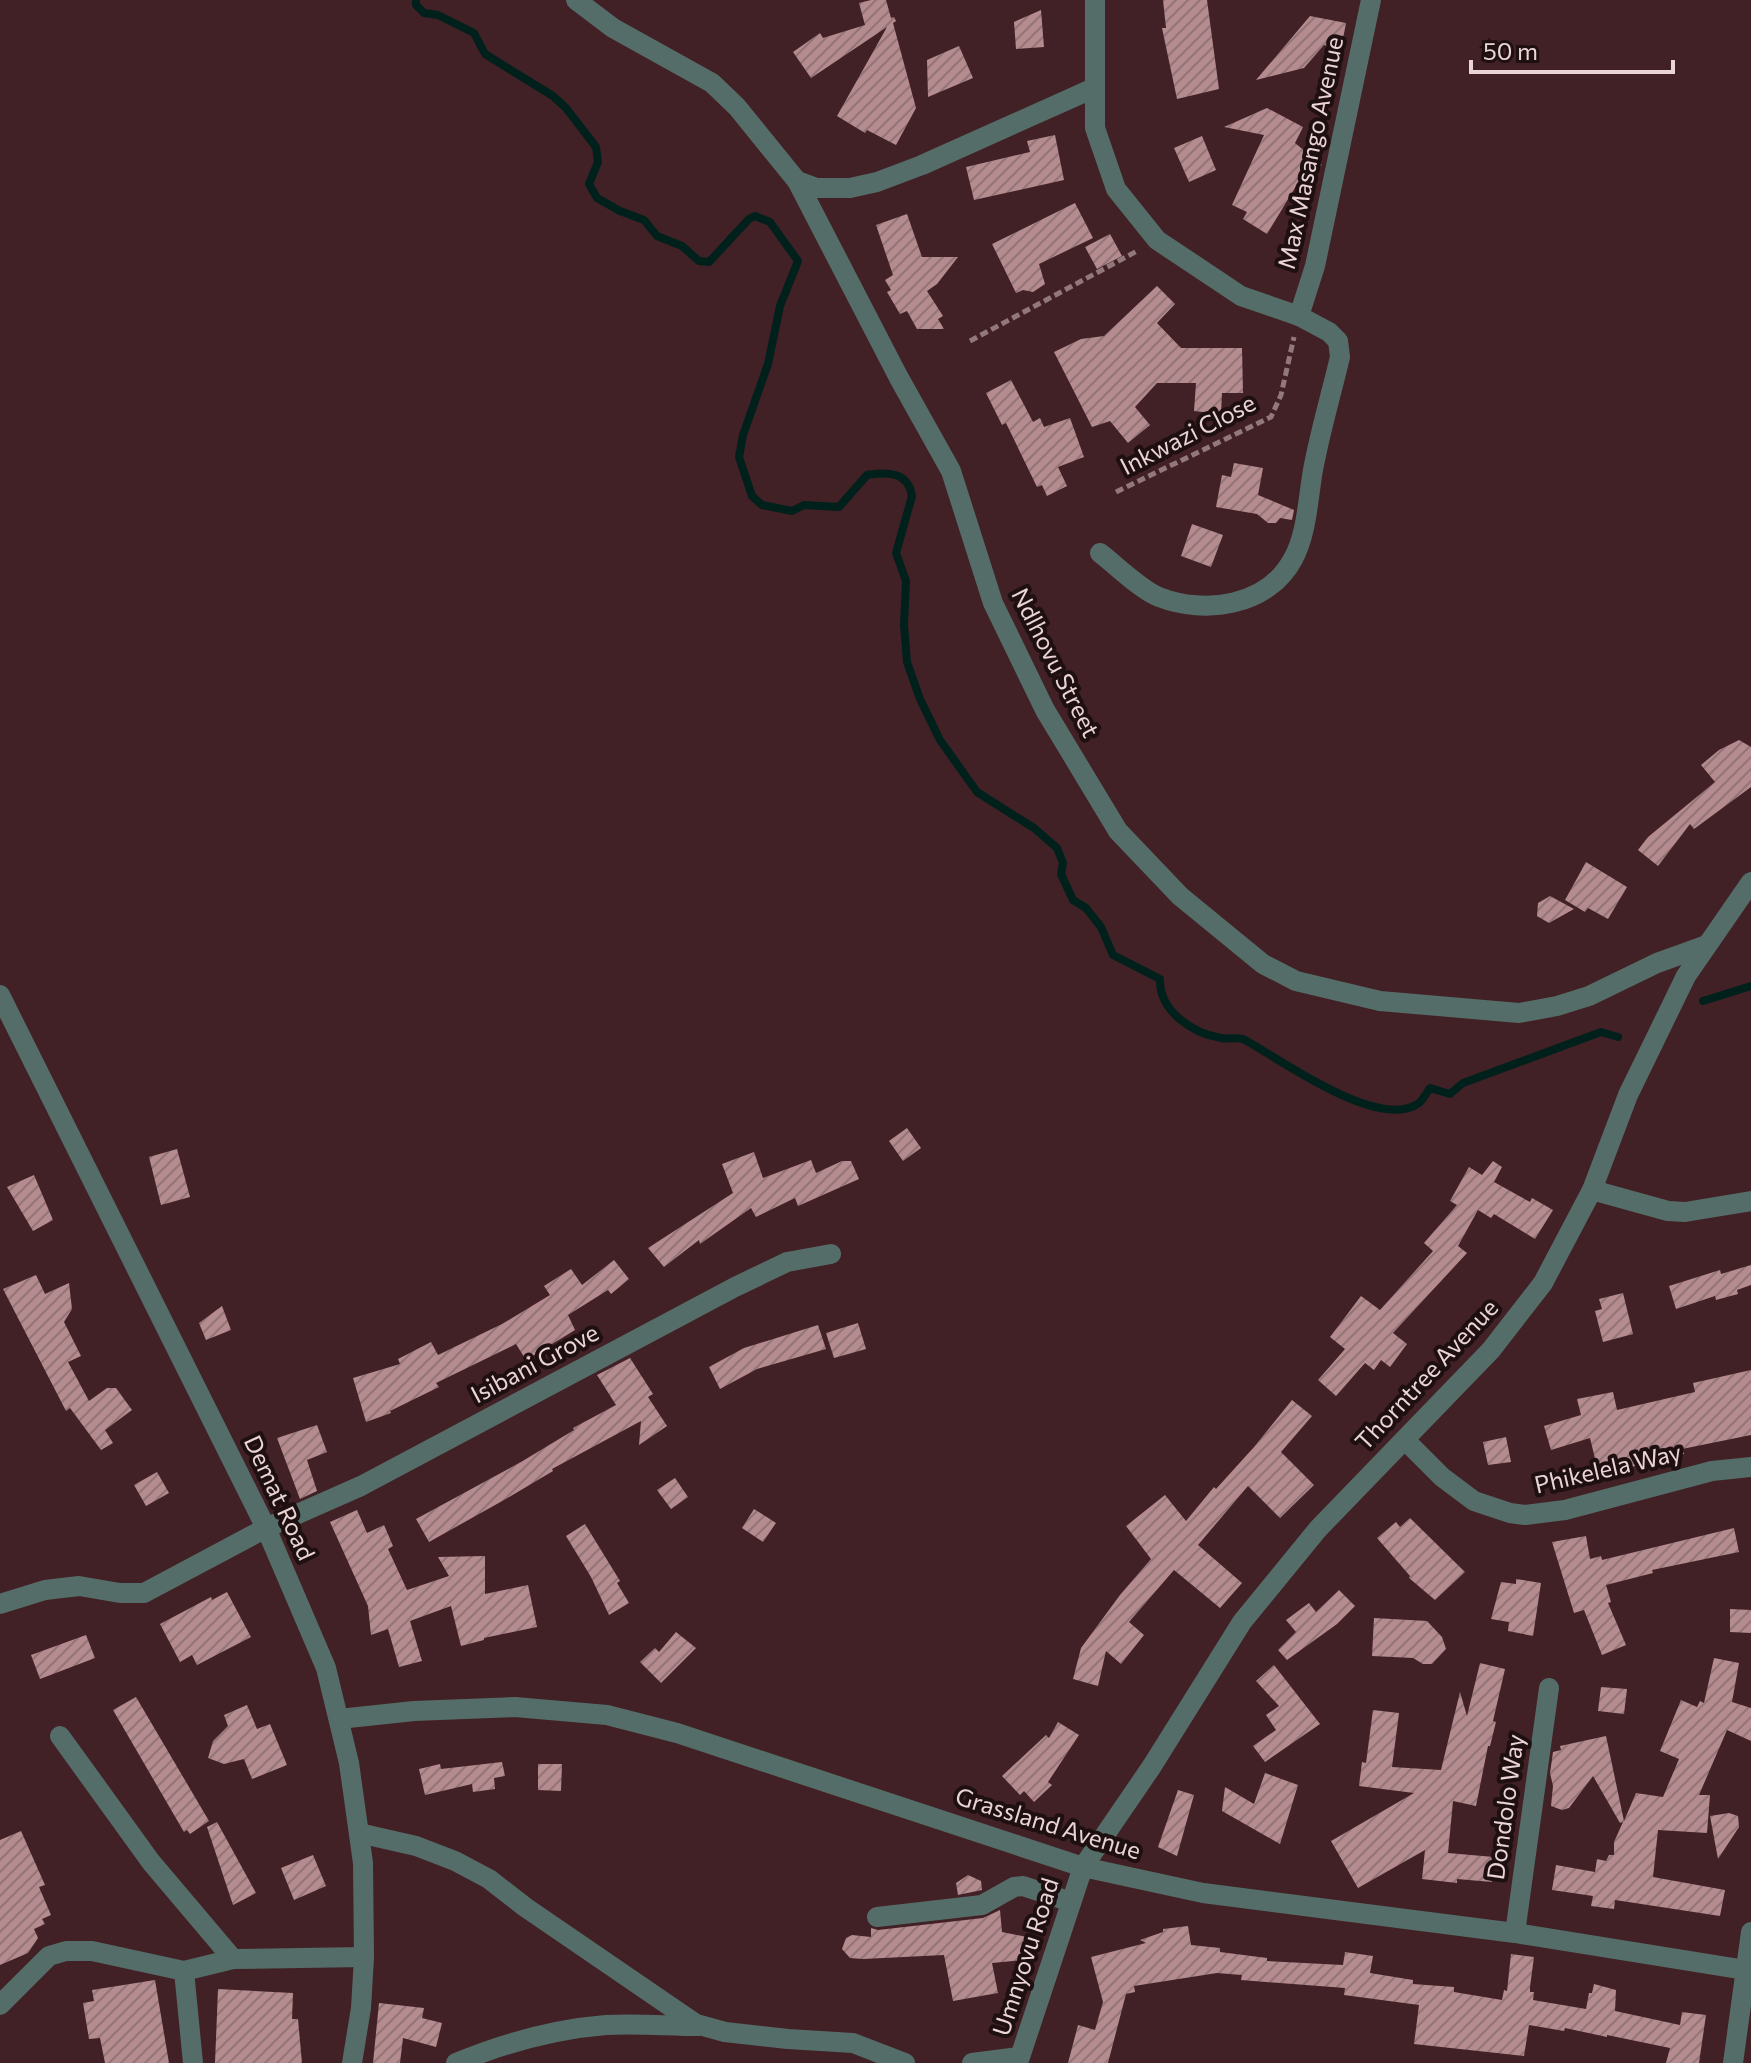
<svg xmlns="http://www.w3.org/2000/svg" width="1751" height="2063" font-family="Commissioner,sans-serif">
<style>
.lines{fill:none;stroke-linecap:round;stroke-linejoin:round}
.stream{stroke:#00201c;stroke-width:8}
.building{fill:url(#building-hatch)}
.path{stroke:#93787b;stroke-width:5;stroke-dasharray:8 4;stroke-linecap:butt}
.minor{stroke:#556d68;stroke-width:20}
.labels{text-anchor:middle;stroke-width:8;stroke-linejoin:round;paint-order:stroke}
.street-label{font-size:24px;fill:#ead4d6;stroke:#1e0f11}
</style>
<defs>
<pattern id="building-hatch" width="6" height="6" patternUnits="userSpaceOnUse" patternTransform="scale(2)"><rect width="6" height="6" fill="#b48b8f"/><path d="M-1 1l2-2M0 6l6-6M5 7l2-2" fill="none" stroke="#937477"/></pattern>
</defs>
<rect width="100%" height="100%" fill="#412125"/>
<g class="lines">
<g class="stream">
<path d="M416,0V5L424,13L438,15L474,33L485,54L553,96L566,108L596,147L598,162L589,184L597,198L620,211L644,220L657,236L682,246L699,261L709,262L749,219L755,216L770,222L798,261L780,306L768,364L743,435L739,457L752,496L762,505L792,511L804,505L839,507L867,475C887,472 908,471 912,496L896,553L906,581L904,625L907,662L920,699L940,740L977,792L1034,828L1057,848L1063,863L1061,874L1073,900L1086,908L1101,927L1113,955L1160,979C1159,1011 1192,1033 1221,1038C1229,1040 1238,1036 1245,1040C1280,1059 1379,1132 1419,1103C1423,1100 1427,1092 1430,1088L1450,1094L1463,1083L1601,1032L1618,1037"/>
<path d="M1703,1001L1751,986"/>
</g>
</g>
<g class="building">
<path d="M871,0H886L891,18L894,17L896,21L893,23L916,108L896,145L867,130L865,133L837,116L887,27L811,78L793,52L820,33L823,38L865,25L859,3Z"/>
<path d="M1163,0H1207L1219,89L1177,99L1162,28H1166Z"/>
<path d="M1041,10L1044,47L1016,49L1014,22Z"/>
<path d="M1310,16L1346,23L1341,49L1324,45L1304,68L1256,80Z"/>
<path d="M959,46L973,78L928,97L927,60Z"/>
<path d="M1267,108L1303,127L1295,143L1322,165L1304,173L1267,234L1243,219L1247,212L1232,205L1264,135L1224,127Z"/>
<path d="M1055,135L1064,180L974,200L966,167L1030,152L1027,141Z"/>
<path d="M1202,136L1216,170L1189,182L1174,148Z"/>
<path d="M1075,203L1093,238L1039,264L1045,284L1033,292L1023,290L1016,293L992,244Z"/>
<path d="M907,214L922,257H958L937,284L927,291L943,316L938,319L944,329H917L907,311L900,314L887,292L891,290L885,280L893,275L876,225Z"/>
<path d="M1110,234L1122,256L1097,269L1085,247Z"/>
<path d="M1157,286L1175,304L1157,323L1181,348H1242L1243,393H1222L1221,414L1194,411L1196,383H1157L1135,407L1150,425L1128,443L1110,421L1092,427L1054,352L1081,339L1104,336Z"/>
<path d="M1011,380L1033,422L1040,418L1044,427L1070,418L1084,457L1058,467L1067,486L1047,496L1042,485L1037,487L1006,423L1002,425L986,393Z"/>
<path d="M1234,463L1263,468L1258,495L1294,510L1292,520L1280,518L1276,523H1268L1257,514L1216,507L1222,475L1231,477Z"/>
<path d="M1192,524L1223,535L1211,567L1181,556Z"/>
<path d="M1739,740L1751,747V787L1694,829L1690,824L1658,866L1638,850L1648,837L1715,782L1701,765L1719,750Z"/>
<path d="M1586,862L1627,887L1608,919L1588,908L1585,912L1565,900Z"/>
<path d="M1550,896L1574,909L1549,923L1537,916L1538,903Z"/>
<path d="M907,1128L921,1148L903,1161L889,1141Z"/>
<path d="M177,1149L190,1197L161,1205L149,1157Z"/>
<path d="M754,1152L763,1178L811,1160L816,1173L842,1161H851L859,1179L798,1206L795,1198L756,1217L751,1208L700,1244L699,1240L664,1267L648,1248L733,1193L722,1164Z"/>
<path d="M1493,1161L1502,1167L1494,1182L1530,1202L1532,1198L1553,1210L1535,1239L1494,1214L1491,1218L1478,1210L1458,1246L1467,1253L1393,1333L1407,1344L1390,1367L1381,1360L1374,1370L1365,1363L1336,1396L1318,1380L1345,1349L1330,1337L1361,1296L1380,1310L1433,1251L1424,1243L1457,1205L1450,1201L1469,1167L1482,1175Z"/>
<path d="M34,1175L53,1220L33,1231L7,1187Z"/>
<path d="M614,1260L629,1279L611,1294L608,1290L568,1315L575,1330L526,1360L516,1344L436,1383L439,1387L390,1411L391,1413L366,1422L353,1378L400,1364L398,1359L431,1342L438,1355L502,1324L550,1295L544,1286L571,1269L582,1285Z"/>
<path d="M1751,1265V1285L1737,1290L1738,1294L1716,1300L1715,1296L1676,1309L1669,1286L1720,1270L1721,1274Z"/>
<path d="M36,1275L45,1294L69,1283L72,1309L64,1322L81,1356L68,1362L89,1401L107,1388H116L132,1410L105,1430L113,1443L101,1450L70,1408L66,1411L3,1289Z"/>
<path d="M1623,1293L1633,1334L1603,1342L1595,1311L1602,1309L1599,1299Z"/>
<path d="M222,1306L231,1330L206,1340L199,1323Z"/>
<path d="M858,1323L866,1349L834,1358L826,1333Z"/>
<path d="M818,1325L826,1349L757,1369L720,1389L709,1367L744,1348Z"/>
<path d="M630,1358L653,1394L648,1397L667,1426L639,1445L641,1421L552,1469L553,1471L504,1500L429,1542L416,1519L521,1462L574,1430L573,1428L616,1405L597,1375Z"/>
<path d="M1751,1370V1435L1682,1449L1684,1454L1627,1468L1628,1472L1600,1479L1590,1438L1551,1450L1544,1426L1581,1415L1577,1399L1613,1392L1617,1410L1695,1392L1693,1383Z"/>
<path d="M1292,1400L1312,1416L1281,1452L1314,1485L1280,1518L1248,1486L1198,1545L1242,1583L1220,1608L1174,1570L1129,1622L1144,1635L1121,1664L1106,1651L1098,1686L1073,1679L1081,1648L1120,1595L1151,1559L1126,1526L1165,1495L1186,1521L1214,1487L1216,1489L1254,1447Z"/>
<path d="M317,1425L327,1452L307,1460L317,1491L300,1499L277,1438Z"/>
<path d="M1506,1437L1511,1462L1488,1465L1483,1442Z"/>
<path d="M157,1472L169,1493L146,1506L134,1485Z"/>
<path d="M675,1478L688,1497L671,1509L657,1490Z"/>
<path d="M754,1509L776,1523L763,1542L742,1528Z"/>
<path d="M357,1510L367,1533L384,1525L393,1546L388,1549L407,1590L449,1576L438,1557L485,1556V1594L528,1585L537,1627L484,1638V1640L461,1646L451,1606L410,1621L422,1661L399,1667L388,1629L371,1635L368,1606L330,1522Z"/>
<path d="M1410,1518L1465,1572L1435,1600L1409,1578L1410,1576L1377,1538L1396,1522L1400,1527Z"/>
<path d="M585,1524L620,1581L617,1583L629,1603L609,1615L591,1577L566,1536Z"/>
<path d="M1734,1528L1739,1552L1652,1570L1653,1573L1606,1585L1611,1602L1608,1603L1626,1645L1602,1655L1584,1610L1574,1613L1552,1542L1586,1536L1590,1559L1601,1556L1602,1560Z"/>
<path d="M1516,1579L1541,1583L1533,1636L1508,1631L1509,1622L1491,1619L1501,1582L1516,1584Z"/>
<path d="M1339,1590L1355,1606L1337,1624L1287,1660L1278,1650L1296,1632L1286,1620L1309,1603L1316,1612Z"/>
<path d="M227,1592L251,1637L197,1665L192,1655L180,1662L160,1624L211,1597L212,1600Z"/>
<path d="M1730,1609L1751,1610V1633L1730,1632Z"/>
<path d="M1374,1618L1427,1621L1442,1637L1446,1649L1432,1664H1423L1413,1658L1372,1656Z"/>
<path d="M676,1632L696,1648L661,1683L640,1662L655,1648L659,1652Z"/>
<path d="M86,1635L95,1658L40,1679L31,1655Z"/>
<path d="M1714,1658L1739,1663L1732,1702L1751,1708V1741L1727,1730L1699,1795H1710L1707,1833L1658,1830L1653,1877L1725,1890L1720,1916L1615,1900L1614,1909L1591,1906L1593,1896L1552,1890L1556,1865L1595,1872L1597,1859L1606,1861L1609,1855H1614V1842L1623,1822L1620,1823L1593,1776L1569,1808L1562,1810L1551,1806L1553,1786L1550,1773L1553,1752L1561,1750L1560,1746L1606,1736L1624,1821L1636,1793L1663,1797L1679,1759L1660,1751L1681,1700L1697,1707L1700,1701L1704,1703Z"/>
<path d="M1480,1663L1505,1669L1493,1721L1496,1722L1490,1746H1488L1476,1806L1453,1801L1448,1853L1494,1857L1492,1882L1457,1879V1883L1422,1879L1425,1850L1358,1888L1331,1841L1414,1793L1359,1786L1362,1762L1366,1763L1373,1710L1399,1713L1392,1767L1441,1770L1460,1692L1467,1716Z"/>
<path d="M1274,1665L1320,1724L1265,1762L1253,1746L1276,1730L1266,1715L1279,1706L1256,1681Z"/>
<path d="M1601,1687L1627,1689L1624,1714L1598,1711Z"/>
<path d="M136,1697L209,1821L190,1834L187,1830L184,1832L113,1710Z"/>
<path d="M247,1705L257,1729L270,1724L287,1765L252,1779L244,1759L224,1764L208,1758L213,1741L228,1726L224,1715Z"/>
<path d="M1058,1722L1079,1735L1048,1782L1052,1785L1034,1802L1024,1791L1020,1795L1002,1776L1046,1735L1049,1738Z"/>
<path d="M502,1762L505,1776L494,1778L495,1789L473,1792L472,1784L425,1795L419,1769L440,1764L441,1769Z"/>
<path d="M538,1764H562L561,1791L538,1790Z"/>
<path d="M1265,1773L1298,1785L1280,1844L1222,1811L1225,1787L1254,1804Z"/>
<path d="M1178,1790L1194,1795L1177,1856L1158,1847Z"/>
<path d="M1729,1813L1738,1816L1739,1827L1718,1859L1710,1816Z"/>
<path d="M217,1822L256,1893L233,1905L207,1827Z"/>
<path d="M21,1831L45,1885L39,1887L51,1915L42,1919L45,1924L34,1929L38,1938L28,1953L0,1965V1840Z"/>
<path d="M313,1855L326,1886L294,1900L281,1868Z"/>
<path d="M968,1875L981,1881L982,1890L958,1895L956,1883Z"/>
<path d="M1000,1910L1002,1932L1027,1937L1023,1960L992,1963L998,1993L953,2001L944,1955L863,1959L850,1958L842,1949L846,1938L852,1935L871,1937V1928L878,1930L983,1918Z"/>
<path d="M1188,1926L1191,1945L1220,1948V1952L1267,1958V1961L1343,1965L1345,1952L1373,1956L1370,1973L1413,1980V1984L1454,1987V1992L1502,2000L1504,1990L1507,1991L1511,1954L1534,1957L1530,1987V1992H1534L1533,2000L1586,2009L1589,1993H1592L1594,1984L1616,1990L1615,2011L1680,2025L1682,2012L1706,2015L1699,2063H1666L1670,2048L1607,2035V2037L1565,2028L1564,2031L1529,2025L1524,2056L1414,2044L1419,2005L1344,1995L1345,1988L1241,1980L1242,1975L1217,1973L1134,1986L1135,1992L1126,1994L1108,2063H1068L1078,2025L1095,2030L1103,2002L1091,1957L1146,1943L1140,1940L1163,1932V1929Z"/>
<path d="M155,1980L169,2063H105L100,2038L89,2039L83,2003L94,2001L92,1990Z"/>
<path d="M218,1989L293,1993L292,2019H298L302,2063H215Z"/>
<path d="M379,2003L424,2008L422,2018L442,2023L436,2047L403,2038L400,2063H373Z"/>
</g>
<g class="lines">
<g class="path">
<path d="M970,341L1139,250"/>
<path d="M1116,492L1271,417L1281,395L1294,337"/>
</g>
<g class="minor">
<path d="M576,0L613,28L712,83L737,107L797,181L899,378L951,471L993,603L1045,710L1118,831L1180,896L1263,964L1296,981L1380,1001L1519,1013L1557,1006L1589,996L1657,963L1707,945"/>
<path d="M1095,0V128L1116,189L1157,240L1241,296L1299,316L1329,332L1338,341L1340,357C1331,395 1320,432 1313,470C1308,498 1307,534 1293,559C1268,606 1205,615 1159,597C1141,590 1117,566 1100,553"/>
<path d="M797,181L816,188H850L877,182L922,165L1094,88"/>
<path d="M1299,316L1315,266L1371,0"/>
<path d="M0,995L266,1528L326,1668L349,1763L363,1863L364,1957L361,2008L352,2063"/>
<path d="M1592,1190L1668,1211L1685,1212L1751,1201"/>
<path d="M1405,1440L1442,1477L1474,1501L1510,1513L1525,1515L1565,1510L1712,1471L1751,1467"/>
<path d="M0,1604L45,1590L79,1586L120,1593H144L266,1528L361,1486L735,1287L787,1262L831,1254"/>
<path d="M339,1719L414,1711L515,1707L607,1715L677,1733L1083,1867L1203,1893L1515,1933L1751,1971"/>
<path d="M60,1736L151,1862L233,1959"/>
<path d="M359,1833L416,1846L455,1861L489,1879L525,1907L696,2024L725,2032L788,2039L853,2043L905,2063"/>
<path d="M877,1917L982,1905L1014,1887L1023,1886L1071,1902"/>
<path d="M1515,1933L1549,1688"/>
<path d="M184,1971L193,2063"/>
<path d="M0,2005L49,1956L66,1951H92L184,1971L233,1959L364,1957"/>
<path d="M456,2063C502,2044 556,2029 606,2025C637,2023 668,2026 699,2026"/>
<path d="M972,2063L1019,2057"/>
<path d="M1018,2063L1083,1867L1152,1766L1242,1622L1318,1529L1491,1350L1543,1283L1592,1190L1628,1095L1686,976L1751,882"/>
<path d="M1733,2063L1751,1932"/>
</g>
</g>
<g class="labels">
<g class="street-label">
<text transform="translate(1311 153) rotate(-78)" y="8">Max Masango Avenue</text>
<text transform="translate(1188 435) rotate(-27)" y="8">Inkwazi Close</text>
<text transform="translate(1055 663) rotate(63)" y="8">Ndlhovu Street</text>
<text transform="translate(535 1364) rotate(-28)" y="8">Isibani Grove</text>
<text transform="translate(1427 1375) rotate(-47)" y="8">Thorntree Avenue</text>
<text transform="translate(1608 1469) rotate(-13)" y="8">Phikelela Way</text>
<text transform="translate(279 1498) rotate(65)" y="8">Demat Road</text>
<text transform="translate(1506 1807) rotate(-82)" y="8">Dondolo Way</text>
<text transform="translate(1048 1824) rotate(17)" y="8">Grassland Avenue</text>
<text transform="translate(1026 1957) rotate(-72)" y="8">Umnyovu Road</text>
</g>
</g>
<path d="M1471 60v12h202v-12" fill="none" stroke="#ead4d6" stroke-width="4"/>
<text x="1483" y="60" font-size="24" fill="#ead4d6" stroke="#1e0f11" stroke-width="6" paint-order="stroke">50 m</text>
</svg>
